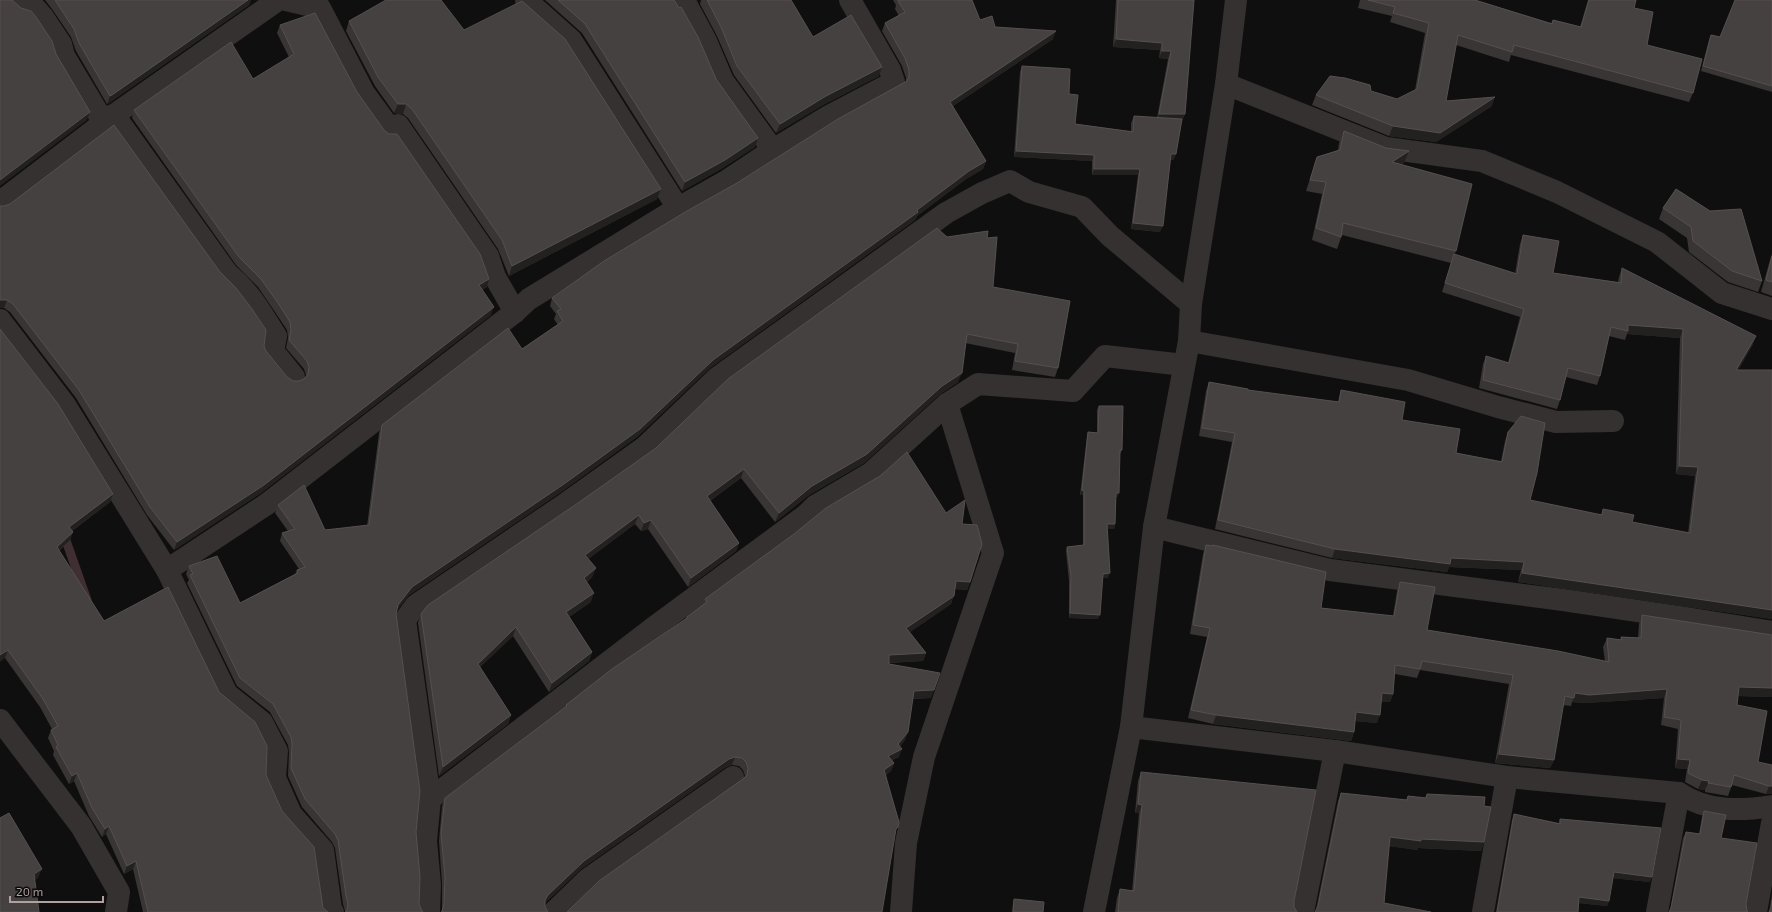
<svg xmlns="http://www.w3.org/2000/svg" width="1772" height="912" font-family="'Exo 2',sans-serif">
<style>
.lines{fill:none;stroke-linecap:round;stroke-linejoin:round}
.stream{stroke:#3f2e32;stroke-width:9}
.minor{stroke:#353130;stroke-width:22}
.wall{fill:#383534}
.shaded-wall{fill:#232120}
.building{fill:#454140;stroke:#56504f}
</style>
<rect width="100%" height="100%" fill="#100f0f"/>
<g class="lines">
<path class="stream" d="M63,532L87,600"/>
<g class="minor">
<path d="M19,0L22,4L35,8L43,17L61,44L64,56L101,118L114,115L227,273C250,292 260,311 276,336L273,351L294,377"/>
<path d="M286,0L320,8L364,93L391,130L398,125L488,256L495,277L515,312"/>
<path d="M526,0L571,40L678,208"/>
<path d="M684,0L706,41L723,81L773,150"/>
<path d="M1226,84L1386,148L1482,161L1557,192L1657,242L1722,293L1772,309"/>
<path d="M0,202L114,115L278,0"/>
<path d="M0,320L65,405L167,570L227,694L262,722L277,751L275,778L291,814L323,850L331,909L333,912"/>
<path d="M1189,341L1408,380L1498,407L1556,422L1613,421"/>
<path d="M1154,527L1330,570L1563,600L1685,618L1772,632"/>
<path d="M167,570L267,504L515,312L529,299L678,208L728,180L773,150L829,116L894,82L890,70L850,0"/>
<path d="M0,720L81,826L119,892L116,912"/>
<path d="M1131,727L1335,751L1507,777L1679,793C1707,812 1740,811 1772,806"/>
<path d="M430,799L653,628L806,515L815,506L871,473L947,404L978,384L1073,391L1105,356L1184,365"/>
<path d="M429,912L430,885L426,841L430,799L405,620L416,605L568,502L645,447L717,378L946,213L982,193L1010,181L1029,192L1082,207L1110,236L1191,304"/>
<path d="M554,912L588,879L733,777"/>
<path d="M901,912L906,843L924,757L993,553L947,404"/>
<path d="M1094,912L1131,727L1154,527L1189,341L1191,304L1226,84L1236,0"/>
<path d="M1303,912L1335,751"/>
<path d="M1483,912L1507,777"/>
<path d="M1657,912L1679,793"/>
<path d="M1756,912L1772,823"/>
</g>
</g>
<g class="wall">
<path d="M45,0H251L249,5L109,103L107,104L76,51L71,37L52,9Z"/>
<path d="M545,0H674L716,79L755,147L721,169L682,191L582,33Z"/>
<path d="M701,0H791L813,37L879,76L823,105L776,133L734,75L717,36L700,4Z"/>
<path d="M893,0H972L980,20L995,27L1053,39L953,106L986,161L983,169L966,179L917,216L915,220L710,368L637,437L561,492L409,595L396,611V614L416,832L419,904L421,909L345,911L343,904L335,848L332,842L302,807L288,776L289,752L288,745L270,712L237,686L187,583L189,580L186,574L189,566L240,603L295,574L297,570L299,569L280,541L282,533L288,531L275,513L278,505L325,530L367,526L379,433L382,425L522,349L558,325L554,319L556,314L550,306L552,298L737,183L906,82V78L902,66L882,31L885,23L899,16L895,9L896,5Z"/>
<path d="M1116,0H1194L1185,114L1182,121H1181L1176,154L1173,160H1170L1160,232L1131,229L1138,175H1092V161L1014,157L1020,72L1022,66L1069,94L1075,124L1131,131V123L1134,116L1157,118L1168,59L1159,58L1160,50L1113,47Z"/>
<path d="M1360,0H1475L1551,23L1553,20L1580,27L1588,0H1636L1634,8L1647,45L1693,93L1689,102L1511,55L1509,62L1456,45L1446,101L1492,106L1436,142L1389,136L1312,105L1316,95L1371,91L1397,99L1415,90L1425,33L1390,22L1392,16L1358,8Z"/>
<path d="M1772,0V92L1701,71L1709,40L1711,35L1720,37Z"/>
<path d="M349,21L464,30L657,199L509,276L498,249L408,118L403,114L394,113L375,86L346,31Z"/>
<path d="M280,25L357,92L487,287L482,290L491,315L261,493L174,550L147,515L76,398L10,312L4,308L0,206L264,346L266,351L287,377L293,381H299L304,379L306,377V375L304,369L286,348L288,338L287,330L275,312L258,287L236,265L132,118L134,110L253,79L289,57L277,33Z"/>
<path d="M1344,131L1404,163L1401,165L1456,251L1454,255L1515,274L1520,244L1523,235L1553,273L1618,282L1619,277L1622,268L1753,344L1738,370L1772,619L1518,582L1521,570L1449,567L1447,572L1332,558L1215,529L1232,442L1199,436L1206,391L1209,382L1248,390L1338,402L1341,390L1402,420L1456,453L1501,461L1505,441L1508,432L1530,500L1601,515L1603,509L1632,522L1688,533L1695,476L1676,474L1680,338L1627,334L1625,340L1609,336L1600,376L1597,385L1566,377L1560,400L1557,409L1479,388L1483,364L1486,356L1508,363L1520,317L1442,292L1451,263L1342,235L1337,249L1312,240L1322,194L1306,191L1317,157L1338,150L1339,143Z"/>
<path d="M1676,189L1762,281L1758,292L1728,282L1689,252L1687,238L1659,219L1663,208Z"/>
<path d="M947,237L987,238L993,287L1058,368L1055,377L1012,370L1015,353L965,343L958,382L939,395L864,463L809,495L775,522L741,478L710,501L739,543L736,551L688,587L648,529L641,531L635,524L588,559L596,568L592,577L587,582L591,602L569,617L592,652L589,661L549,692L513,636L480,667L511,715L508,724L439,776L418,623L421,614L656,448Z"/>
<path d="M1772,253V296L1761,292Z"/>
<path d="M0,329L113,494L110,502L72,531L73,532L70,540L59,551L104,621L219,692L266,775L323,908L328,912H143L133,869L124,874L106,834L102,837L89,816L74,781L69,784L53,755L54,751L48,738L51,730L52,729L40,707L5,658Z"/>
<path d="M1099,406L1122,450L1120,454L1119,493L1117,497H1116L1115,524L1114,529L1107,528L1108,578H1102L1098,619L1069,618V581L1066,551L1067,547L1083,545V495H1080L1087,436L1088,432L1097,433V410Z"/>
<path d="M946,513L962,524L970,582L967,590L955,589L951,604L910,632L926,653L923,661L889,663V664L931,698L913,699L905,740L900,746L899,757L892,760L894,763L891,771L886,775L895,835L743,779L745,776L743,770L739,766L732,765L726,767L581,869L545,903L442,912V884L439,841L442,806L445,798L565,707L566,705L686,619L687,617L703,604L705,599Z"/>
<path d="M1206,545L1321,608L1393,616L1397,591L1400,582L1427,630L1605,661L1603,647L1607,638L1620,640L1621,637L1638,638L1639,624L1642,615L1772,635V697L1738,696L1737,705L1758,762L1772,765V794H1766L1732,785L1728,796L1705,792V790L1698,789L1685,782L1687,769L1675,768L1678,729L1661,725L1664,698L1586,703L1572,702L1571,706L1563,705L1554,760L1550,768L1495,763L1509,684L1420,670L1417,678L1395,674L1393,694L1390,702H1381L1377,723L1355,721L1354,732L1351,741L1213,724L1188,718L1207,637L1190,634L1203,554Z"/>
<path d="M1141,772L1294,901V907L1297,912H1115L1117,898L1120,889L1132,891L1139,813H1135L1138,781Z"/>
<path d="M1341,793L1406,800L1408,796L1425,798L1427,794L1484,806V842L1481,851L1418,848V850L1389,846L1384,903L1316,910L1338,801Z"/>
<path d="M1704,811L1721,838L1746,904L1747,911H1670L1683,838L1686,832L1699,834L1702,817Z"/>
<path d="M1514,814L1559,823L1560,819L1650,882L1613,878L1609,901L1607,906L1579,903L1578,912H1496L1512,820Z"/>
<path d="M1772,894V912H1769Z"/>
<path d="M1014,899L1043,912H1012L1013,904Z"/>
</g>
<g class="shaded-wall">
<path d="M248,0H251L249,5L109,103L107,104L110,96Z"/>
<path d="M1056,31L1053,39L947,110L950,102Z"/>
<path d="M1116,39L1162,43L1160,50L1113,47Z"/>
<path d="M1162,51H1171L1168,59L1159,58Z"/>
<path d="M882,67L879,76L823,105L776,133L780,124L826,96Z"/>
<path d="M1495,97L1492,106L1436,142L1389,136L1393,126Z"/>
<path d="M398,104H406L403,114L394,113Z"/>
<path d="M90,112L87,120L0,186V180Z"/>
<path d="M1159,114H1185L1182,121L1157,122Z"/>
<path d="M758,138L755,147L721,169L682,191L685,182Z"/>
<path d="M1016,151L1094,155L1092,161L1014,157Z"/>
<path d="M1409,151L1404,163L1387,174L1392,162Z"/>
<path d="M1171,154H1176L1173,160H1169Z"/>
<path d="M986,161L983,169L966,179L917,216L915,220L710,368L637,437L561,492L409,595L395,613L398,605L412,587L713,360L917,210L969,171Z"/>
<path d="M1094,169H1140L1138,175H1092Z"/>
<path d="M661,189L657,199L509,276L512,266Z"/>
<path d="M1133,223L1163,226L1160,232L1131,229Z"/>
<path d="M489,279L487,287L476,293L479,285Z"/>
<path d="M0,300H7L4,308H0Z"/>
<path d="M494,307L491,315L261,493L174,550L177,542Z"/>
<path d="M1628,325L1683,329L1680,338L1627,334L1628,331Z"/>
<path d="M1756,336L1753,344L1733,379L1736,370Z"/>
<path d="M962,373L958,382L939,395L864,463L809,495L775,522L779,513L812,486L942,386Z"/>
<path d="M1679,466L1698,467L1695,476L1676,474Z"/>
<path d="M744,469L741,478L704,505L707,496Z"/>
<path d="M1082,490L1084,491L1083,495H1080Z"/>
<path d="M1116,493H1119L1117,497H1114Z"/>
<path d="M113,494L110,502L66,535L69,527Z"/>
<path d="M639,515L635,524L582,564L585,555Z"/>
<path d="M651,520L648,529L641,531L644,523Z"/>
<path d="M1107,524H1115L1114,529L1105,528Z"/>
<path d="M73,532L70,540L54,555L57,547Z"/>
<path d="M739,543L736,551L688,587L691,578Z"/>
<path d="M1335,549L1524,562L1521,570L1449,567L1447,572L1332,558Z"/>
<path d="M596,568L592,577L581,587L584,578Z"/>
<path d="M1110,573L1108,578H1101L1103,574Z"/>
<path d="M1522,573L1772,610V619L1518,582Z"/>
<path d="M956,581L970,582L967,590L953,589Z"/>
<path d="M594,593L591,602L563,621L566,612Z"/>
<path d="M954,596L951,604L904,636L906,628Z"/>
<path d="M1070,613L1100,615L1098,619L1069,618Z"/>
<path d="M516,627L513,636L474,673L478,664Z"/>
<path d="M8,650L5,658L0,662V655Z"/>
<path d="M592,652L589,661L549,692L552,683Z"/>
<path d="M926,653L923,661L886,663L889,655Z"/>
<path d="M1739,687L1772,688V697L1736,696Z"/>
<path d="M1667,689L1664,698L1586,703L1572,702L1575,693Z"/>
<path d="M934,690L931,698L911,699L914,691Z"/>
<path d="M1382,693L1393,694L1390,702H1379Z"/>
<path d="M1356,712L1380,715L1377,723L1353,721Z"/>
<path d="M511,715L508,724L439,776L443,767Z"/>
<path d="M1216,715L1354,732L1351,741L1213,724Z"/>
<path d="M908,732L905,740L895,752L898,744Z"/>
<path d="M902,749L899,757L886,764L888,756Z"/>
<path d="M1499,754L1554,760L1550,768L1495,763Z"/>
<path d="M735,757L732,765L726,767L581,869L545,903V900L548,895L584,861L729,759Z"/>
<path d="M1678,759L1690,760L1687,769L1675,768Z"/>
<path d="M894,763L891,771L882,778L884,770Z"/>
<path d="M77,773L74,781L69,784L72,776Z"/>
<path d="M1702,780L1709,781L1705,790L1698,789Z"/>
<path d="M1769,786H1772V794H1766Z"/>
<path d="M1138,804L1142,805L1139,813H1135Z"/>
<path d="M109,826L106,834L102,837L105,829Z"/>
<path d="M1390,837L1421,839L1484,842L1481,851L1418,848V850L1387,846Z"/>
<path d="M136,861L133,869L124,874L127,866Z"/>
<path d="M42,869L38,878L31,883L34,874Z"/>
<path d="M1614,872L1652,877L1650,882L1611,878Z"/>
<path d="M1579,897L1609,901L1607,906L1577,903Z"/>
</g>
<g class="building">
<path d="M0,0H12L21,8L31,11L36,17L52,41L56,54L90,112L0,180Z"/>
<path d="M55,0H248L112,95L110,96L79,43L74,29Z"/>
<path d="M386,0H441L464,30L522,1L565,39L661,189L512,266L502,240L412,109L406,104H398L378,77L349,21Z"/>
<path d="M558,0H674L679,8L681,7L698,37L716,79L758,138L725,160L685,182L585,24Z"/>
<path d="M707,0H791L813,37L851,15L882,67L826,96L780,124L737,66L721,27Z"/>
<path d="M899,0H972L980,20L992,16L995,27L1056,31L950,102L986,161L969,171L917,210L918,212L713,360L640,429L564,484L412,587L398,605L396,614L420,791L416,832L420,877L419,904L421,909L423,912H345L347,910L348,904L346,896L338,840L335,834L305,799L291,768L292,744L291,737L273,704L240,678L190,575L193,574L189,566L217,556L240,603L298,573L297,570L305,567L282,533L295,529L278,505L304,485L325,530L369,525L382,425L508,328L522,349L563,321L557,311L561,309L552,298L604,261L687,211L737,183L838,119L907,81L909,76V70L905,58L885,23L905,12L898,1Z"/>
<path d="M1118,0H1194L1185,114H1159L1171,51H1162V43L1116,39Z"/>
<path d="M1368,0H1475L1552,24L1553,20L1581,27L1589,0H1636L1634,8L1653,12L1647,45L1702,59L1693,93L1514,45L1512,52L1458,35L1446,101L1495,97L1440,133L1393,126L1316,95L1330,76L1345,78L1370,85L1371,91L1397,99L1417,89L1429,23L1393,13L1395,7Z"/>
<path d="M1735,0H1772V86L1703,66L1711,35L1720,37Z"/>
<path d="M315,13L357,92L384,130L389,134H397L480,254L489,279L479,285L494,307L264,485L177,542L150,507L79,390L13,304L7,300H0V206H4L10,204L114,125L220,272L236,288L252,309L266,330L264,346L266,351L287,377L293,381H299L304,379L308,374L309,367L307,361L289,340L291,330L290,322L278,303L261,279L239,257L134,110L231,42L253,79L294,54L280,25Z"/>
<path d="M1022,66L1070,69L1069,94L1078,95L1075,124L1133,132L1134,116L1182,119L1176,154H1171L1163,226L1133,223L1140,169H1094V155L1016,151Z"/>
<path d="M1344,131L1386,148L1409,151L1392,162L1472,184L1456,251L1343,223L1341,237L1316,228L1326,182L1310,180L1317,157L1340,150Z"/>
<path d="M1676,189L1710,211L1741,209L1762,281L1732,271L1693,241L1691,227L1663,208Z"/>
<path d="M937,228L947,237L988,231L987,238L997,237L993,287L1070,301L1058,368L1015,361L1018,344L967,334L962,373L942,386L867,454L812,486L779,513L744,469L707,496L739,543L691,578L651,520L644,523L639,515L585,555L596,568L584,578L594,593L566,612L592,652L552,683L516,627L478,664L511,715L443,767L421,614L428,605L578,503L656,448L728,379Z"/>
<path d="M1523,235L1559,241L1553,273L1621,283L1622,268L1756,336L1736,370H1772V610L1522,573L1524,562L1451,558L1450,564L1335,549L1218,520L1235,433L1202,428L1209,382L1248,389V390L1339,402L1341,390L1405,402L1402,420L1460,429L1456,453L1502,462L1508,432L1521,416L1545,423L1537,473L1530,500L1602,515L1603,509L1634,515L1632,522L1690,533L1698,467L1679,466L1683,329L1628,325V331L1611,327L1600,376L1568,368L1560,400L1483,380L1486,356L1509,363L1524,309L1445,283L1454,254L1517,274Z"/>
<path d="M1772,256V282L1766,280Z"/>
<path d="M0,329L58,404L113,494L69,527L73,532L57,547L104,621L168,587L219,692L255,722L267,746L266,775L282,811L314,847L323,908L328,912H148L136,861L127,866L109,826L105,829L92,808L77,773L72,776L56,747L58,745L51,730L58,726L43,699L8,650L0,655Z"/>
<path d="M1099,406H1123L1122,450H1120L1119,493H1116L1115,524H1107L1110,573L1103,574L1100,615L1070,613L1071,576L1067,547L1084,545V491L1082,490L1088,432L1098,433Z"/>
<path d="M907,452L946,513L965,500L962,524L977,525L982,544L970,582L956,581L954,596L906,628L926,653L889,655V664L940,673L934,690L914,691L908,732L898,744L902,749L888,756L894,763L884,770L899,822L898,827L896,829L882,912H567L599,881L743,779L747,775L748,768L746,762L742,758L735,757L729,759L584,861L548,895L545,900V907L548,912H441L442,911L444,904L445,876L441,833L445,798L567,706L566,705L612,669L687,618V617L707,602L705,599L794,534L826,508L880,476Z"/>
<path d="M1206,545L1213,546V545L1326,572L1321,608L1394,616L1400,582L1435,587L1427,630L1558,651L1609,662L1607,638L1622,640L1621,637L1641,638L1642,615L1772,635V688L1739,687L1737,705L1767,711L1758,762L1772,765V786H1769L1734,775L1731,787L1708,783L1709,781L1702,780L1688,773L1690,760L1678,759L1681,720L1664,717L1667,689L1589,695L1575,693L1574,698L1565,696L1554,760L1499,754L1513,675L1422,661L1420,669L1395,665L1393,694L1382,693L1380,715L1356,712L1354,732L1216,715L1191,710L1210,628L1193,625Z"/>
<path d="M1141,772L1316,790L1294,901V907L1297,912H1118L1120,889L1134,891L1142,805L1138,804Z"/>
<path d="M1341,793L1407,800L1408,796L1426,798L1427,794L1485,797L1484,806L1491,807L1484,842L1421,839V841L1390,837L1384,903L1431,912H1315L1318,906Z"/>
<path d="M1704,811L1726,815L1721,838L1757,843L1746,904L1747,911L1748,912H1669L1671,908L1686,832L1700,834Z"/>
<path d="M9,813L42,869L34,874L39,912H0V818Z"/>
<path d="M1514,814L1560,824V819L1661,828L1652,877L1614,872L1609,901L1579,897L1578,912H1497Z"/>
<path d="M1014,899L1044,902L1043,912H1013Z"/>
<path d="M1772,900V912H1769L1771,908Z"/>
</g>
<path d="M10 896v6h93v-6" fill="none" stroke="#b1a0a0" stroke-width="2"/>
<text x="16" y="896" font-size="12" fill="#b1a0a0" stroke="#0b0a0a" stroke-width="3" paint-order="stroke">20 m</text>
</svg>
